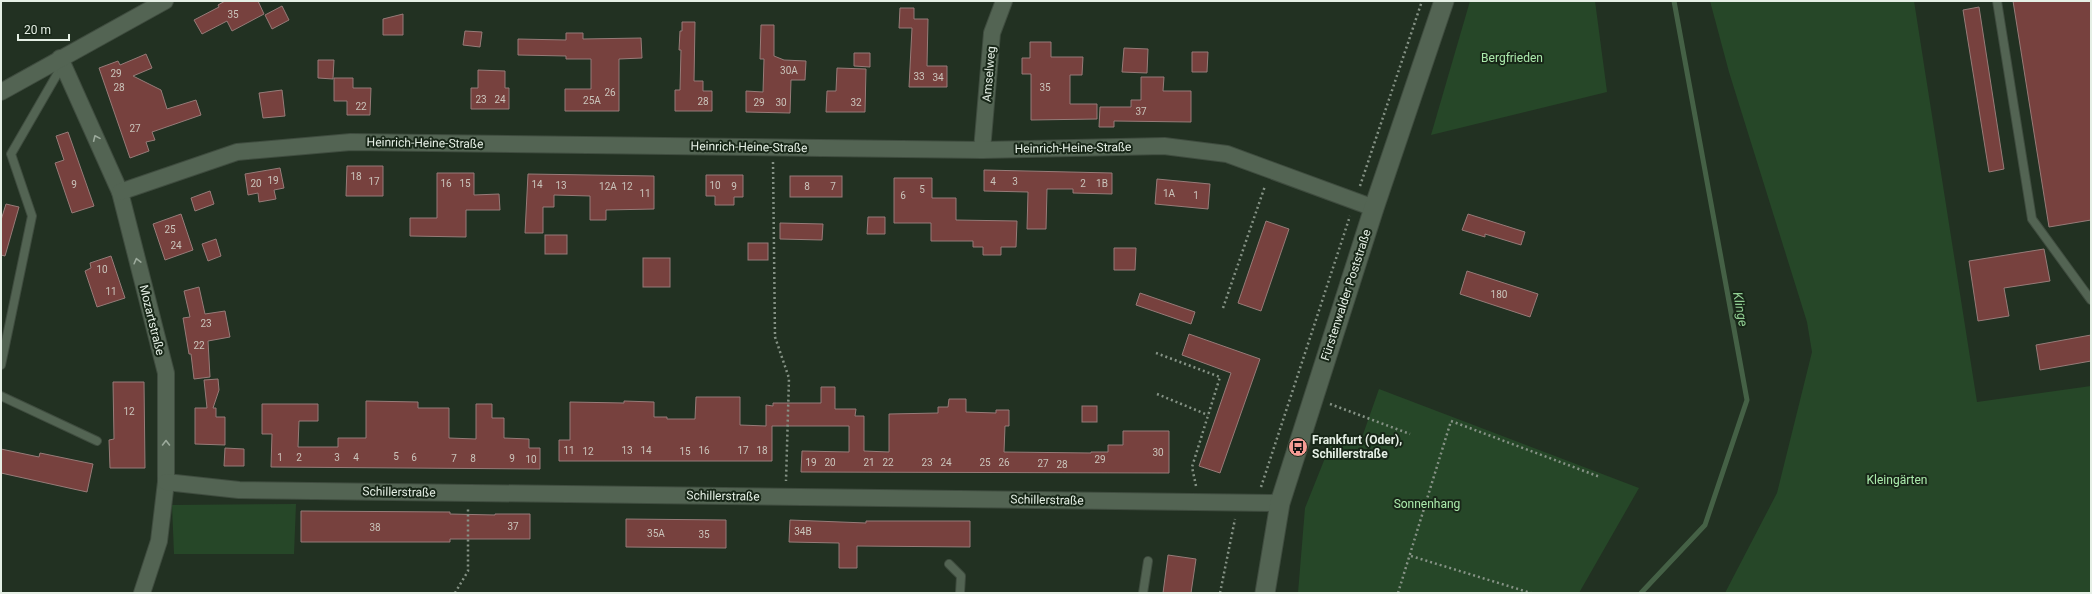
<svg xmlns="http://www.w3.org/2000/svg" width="2092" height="594" font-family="Roboto,sans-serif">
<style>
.green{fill:#264728}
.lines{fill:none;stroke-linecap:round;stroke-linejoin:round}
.stream{stroke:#456146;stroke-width:5}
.building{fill:#77413e;stroke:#967b78}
.service-casing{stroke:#3f4c3f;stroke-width:10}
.minor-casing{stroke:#3f4c3f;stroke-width:18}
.tertiary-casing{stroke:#3f4c3f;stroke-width:21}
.path{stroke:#859285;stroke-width:2.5;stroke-dasharray:2 3;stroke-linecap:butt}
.service{stroke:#536453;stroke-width:8}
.minor{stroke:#536453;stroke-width:16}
.tertiary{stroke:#536453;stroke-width:19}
.oneway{stroke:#9caa9c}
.labels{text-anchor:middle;stroke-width:4;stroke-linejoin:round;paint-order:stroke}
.number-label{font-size:10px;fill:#cac4bb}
.park-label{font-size:12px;fill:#abeaac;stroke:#182718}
.street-label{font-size:12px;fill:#e5efe5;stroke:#182718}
.poi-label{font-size:12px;font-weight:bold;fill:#e5efe5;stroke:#182718;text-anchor:start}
.water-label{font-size:13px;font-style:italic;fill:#92d094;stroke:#182718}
</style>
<rect width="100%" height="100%" fill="#223122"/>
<g class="green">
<path d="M1470,1H1595L1607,92L1431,135Z"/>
<path d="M1710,1H1914L1977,402L2091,386V593H1725L1777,493L1812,352L1807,322L1729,72Z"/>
<path d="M1379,389L1639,488L1579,593H1298L1305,508L1335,433L1360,443Z"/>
<path d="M296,504L294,554H174L172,505Z"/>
</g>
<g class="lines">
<path class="stream" d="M1641,593L1705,525L1747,400L1674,1"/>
</g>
<g class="building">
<path d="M225,1H258L264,14L232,31L227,21L202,34L194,20L219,7L218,5Z"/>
<path d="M2013,1H2091V220L2049,227Z"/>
<path d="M282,6L289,20L272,29L265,15Z"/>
<path d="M1979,7L2004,169L1989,172L1963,10Z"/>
<path d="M900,8H914V19H928L927,66H947V87H909L912,28H899Z"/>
<path d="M403,14V35H383V19Z"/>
<path d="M682,22H695L694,81H703V91H712V111H675V90H680L681,50H679L680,31H682Z"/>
<path d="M761,25H774V56L784,60L806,61L805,80H791L790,113L746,112V91L763,92L764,59H760Z"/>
<path d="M465,31L482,32L480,47L463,45Z"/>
<path d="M566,33H583V39L641,38L642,58L619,59V111H565V89H591V59H566V56L518,55V39L566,40Z"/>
<path d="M1030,42H1051V57H1083L1082,75H1070V104H1097V119L1031,120V74H1022V58H1030Z"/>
<path d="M1124,48L1148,49L1147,73L1122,72Z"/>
<path d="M1192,52H1208L1207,72H1192Z"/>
<path d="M854,53H870V67L854,66Z"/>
<path d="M146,54L152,68L133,76L161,90L167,109L196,100L201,115L152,132L155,140L146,142L149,151L130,158L99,68L118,61L120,65Z"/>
<path d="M318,60H334L333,79L318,78Z"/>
<path d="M837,68L866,69L865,112H826L827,91H836Z"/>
<path d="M478,70L505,71V88H509V109H471V88H478Z"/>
<path d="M1141,77H1164L1163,91H1191V122L1114,121V127H1099L1100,107H1131V100H1141Z"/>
<path d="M334,78H353V88H371L370,115H347V101H334Z"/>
<path d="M282,90L285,116L263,118L259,93Z"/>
<path d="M68,132L94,206L72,213L55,163L64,160L56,136Z"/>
<path d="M347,166H383V196H346Z"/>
<path d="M280,168L284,188L274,190L276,199L259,202L258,193L248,195L245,174Z"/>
<path d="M984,170L1112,173V194L1073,193V189H1047L1046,229H1027L1028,192L984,191Z"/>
<path d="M437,173H474V195L499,194L500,210H466V237L410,236V218H437Z"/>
<path d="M528,174L654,176V209L606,210V220H590V196L554,195V207H543V233H525Z"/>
<path d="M706,175H743V197H734V205H715V196H706Z"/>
<rect x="790" y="176" width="52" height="21"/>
<path d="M894,178H932V198H956V220L1017,221L1016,247H1001V255H983V247H973V241H931V223H894Z"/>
<path d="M1157,179L1210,184L1208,209L1155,204Z"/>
<path d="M210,191L214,204L195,211L191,198Z"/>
<path d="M6,204L19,207L5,256L1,255V220Z"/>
<path d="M181,214L193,250L165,260L153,224Z"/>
<path d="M1468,214L1525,232L1521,245L1485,234V237L1462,230Z"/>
<path d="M868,217H885V234H867Z"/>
<path d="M1266,221L1289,229L1261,311L1238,303Z"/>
<path d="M780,223L823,224L822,240L780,239Z"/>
<rect x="545" y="235" width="22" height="19"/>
<path d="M216,239L221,256L208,261L202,244Z"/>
<rect x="748" y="243" width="20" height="17"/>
<path d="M1114,248H1136L1135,270H1114Z"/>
<path d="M2044,249L2050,281L2004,288L2009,316L1978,321L1969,261Z"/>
<path d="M111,256L125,298L97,307L85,271L91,268L90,263Z"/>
<rect x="643" y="258" width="27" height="29"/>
<path d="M1467,271L1538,294L1530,317L1460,294Z"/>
<path d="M199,287L205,314L225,311L230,337L208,341L210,377L194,379L191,354H189L183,318L190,317L184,291Z"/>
<path d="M1140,293L1195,312L1191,324L1136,305Z"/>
<path d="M1189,334L1260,359L1220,473L1199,466L1231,373L1182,355Z"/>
<path d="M2091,335V361L2040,370L2036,345Z"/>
<path d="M218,379L219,390L213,408H216V417H225V445L195,444V408H207L204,380Z"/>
<path d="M113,382H144L145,468H110L109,440L114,439Z"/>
<path d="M821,387H835V409H856L855,416H864V451L889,452V414L938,413V407H948L949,399H966V412L996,413V410H1009V426H1005L1004,452L1091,453V452H1108V445H1123V431H1169V473L801,472L802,451L849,452V426H772V461H559V440H570V402L624,403V401L654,402V417H667V419H695L696,397H740V425L766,426V405L773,406V403H821Z"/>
<path d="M366,401L418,402V408H449V438L476,439V404H492V418H504V438L529,439V448H540V469L271,467L272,434H262V404H318V421H299L298,447H338V438H366Z"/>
<rect x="1082" y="406" width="15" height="16"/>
<path d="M225,448L244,449V466H224Z"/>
<path d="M1,449L39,457L40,453L93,464L87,492L1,473Z"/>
<path d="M301,511L450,512V514L495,515V514H530V539H450V542H301Z"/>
<path d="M626,519L726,520V548L626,547Z"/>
<path d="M790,520L866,523V521H970V547L857,546V568H839V543L789,542Z"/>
<path d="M1168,555L1196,559L1191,593H1163Z"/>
</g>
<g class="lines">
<g class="service-casing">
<g id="service">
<path d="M1997,1L2032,219L2091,300"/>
<path d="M1,365L32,216L11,154L63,64"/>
<path d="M1,396L97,441"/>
<path d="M949,564L961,576L960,593"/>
<path d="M1143,593L1148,561"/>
</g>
</g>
<g class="minor-casing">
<g id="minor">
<path d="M60,58L120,192L166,373V482L159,541L142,593"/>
<path d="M1,92L165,1"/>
<path d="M982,150L992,33L1004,1"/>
<path d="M120,192L237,152L351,142L982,150L1164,146L1227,154L1374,208"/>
<path d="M166,482L239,490L1280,503"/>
</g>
</g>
<g class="tertiary-casing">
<path id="tertiary" d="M1265,593L1280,503L1374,208L1444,1"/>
</g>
<g class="path">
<path d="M773,162L775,337L789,378L786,481"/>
<path d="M1360,186L1422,1"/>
<path d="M1223,308L1265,186"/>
<path d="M1156,353L1220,377L1192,467L1196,486"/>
<path d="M1157,394L1208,415"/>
<path d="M1330,404L1410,434"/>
<path d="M1261,487L1350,216"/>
<path d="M1411,556L1531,593"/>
<path d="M455,593L468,571V509"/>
<path d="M1220,593L1235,519"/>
<path d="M1398,593L1451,421L1600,477"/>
</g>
<use href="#service" class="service"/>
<use href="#minor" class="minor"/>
<use href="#tertiary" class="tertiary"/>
</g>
<defs><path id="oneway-chevron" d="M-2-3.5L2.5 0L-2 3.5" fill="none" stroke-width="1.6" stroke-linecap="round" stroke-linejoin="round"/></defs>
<g class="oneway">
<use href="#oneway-chevron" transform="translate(96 138) rotate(-114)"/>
<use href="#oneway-chevron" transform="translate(137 261) rotate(-104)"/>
<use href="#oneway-chevron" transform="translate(166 443) rotate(-90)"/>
</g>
<defs>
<g id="bus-disc" transform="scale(1)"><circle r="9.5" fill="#f59c95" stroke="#182718"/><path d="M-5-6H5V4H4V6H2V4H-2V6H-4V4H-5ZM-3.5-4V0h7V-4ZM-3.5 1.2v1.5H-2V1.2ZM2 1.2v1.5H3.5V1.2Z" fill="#111"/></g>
</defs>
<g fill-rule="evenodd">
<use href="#bus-disc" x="1298" y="447"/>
</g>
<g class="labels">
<g class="number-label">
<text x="233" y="18">35</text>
<text x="789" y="74">30A</text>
<text x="116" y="77">29</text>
<text x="919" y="80">33</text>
<text x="938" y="81">34</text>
<text x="119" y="91">28</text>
<text x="1045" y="91">35</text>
<text x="610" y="96">26</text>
<text x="481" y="103">23</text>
<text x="500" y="103">24</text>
<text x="592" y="104">25A</text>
<text x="703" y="105">28</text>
<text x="759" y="106">29</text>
<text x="781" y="106">30</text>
<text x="856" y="106">32</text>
<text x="361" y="110">22</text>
<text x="1141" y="115">37</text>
<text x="135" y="132">27</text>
<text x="356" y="180">18</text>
<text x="273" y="184">19</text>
<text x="374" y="185">17</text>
<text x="993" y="185">4</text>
<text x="1015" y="185">3</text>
<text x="256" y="187">20</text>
<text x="446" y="187">16</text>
<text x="465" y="187">15</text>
<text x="1083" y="187">2</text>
<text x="1102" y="187">1B</text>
<text x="74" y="188">9</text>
<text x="537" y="188">14</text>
<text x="561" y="189">13</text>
<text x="715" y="189">10</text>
<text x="608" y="190">12A</text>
<text x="627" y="190">12</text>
<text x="734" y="190">9</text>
<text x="807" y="190">8</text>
<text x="833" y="190">7</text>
<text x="922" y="193">5</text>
<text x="645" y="197">11</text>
<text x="1169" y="197">1A</text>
<text x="903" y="199">6</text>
<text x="1196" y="199">1</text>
<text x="170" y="233">25</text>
<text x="176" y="249">24</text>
<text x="102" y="273">10</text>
<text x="111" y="295">11</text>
<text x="1499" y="298">180</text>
<text x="206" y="327">23</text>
<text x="199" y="349">22</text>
<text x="129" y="415">12</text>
<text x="569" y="454">11</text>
<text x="627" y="454">13</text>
<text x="646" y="454">14</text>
<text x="704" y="454">16</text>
<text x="743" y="454">17</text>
<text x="762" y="454">18</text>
<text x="588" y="455">12</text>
<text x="685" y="455">15</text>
<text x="1158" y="456">30</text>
<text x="396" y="460">5</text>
<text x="280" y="461">1</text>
<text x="299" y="461">2</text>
<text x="337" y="461">3</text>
<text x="356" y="461">4</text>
<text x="414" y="461">6</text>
<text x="454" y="462">7</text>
<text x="473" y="462">8</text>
<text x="512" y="462">9</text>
<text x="531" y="463">10</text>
<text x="1100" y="463">29</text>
<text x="811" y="466">19</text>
<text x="830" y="466">20</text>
<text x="869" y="466">21</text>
<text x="888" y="466">22</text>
<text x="927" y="466">23</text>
<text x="946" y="466">24</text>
<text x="985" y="466">25</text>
<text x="1004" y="466">26</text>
<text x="1043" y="467">27</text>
<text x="1062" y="468">28</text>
<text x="513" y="530">37</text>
<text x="375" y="531">38</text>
<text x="803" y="535">34B</text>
<text x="656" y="537">35A</text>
<text x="704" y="538">35</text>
</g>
<g class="park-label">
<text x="1512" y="62">Bergfrieden</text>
<text x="1897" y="484">Kleingärten</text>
<text x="1427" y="508">Sonnenhang</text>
</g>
<g class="street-label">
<text transform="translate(989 74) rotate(-85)" y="4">Amselweg</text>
<text transform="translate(425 143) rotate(1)" y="4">Heinrich-Heine-Straße</text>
<text transform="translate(749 147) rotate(1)" y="4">Heinrich-Heine-Straße</text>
<text transform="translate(1073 148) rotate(-1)" y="4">Heinrich-Heine-Straße</text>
<text transform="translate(1346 295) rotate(-72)" y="4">Fürstenwalder Poststraße</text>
<text transform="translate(152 320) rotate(76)" y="4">Mozartstraße</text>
<text transform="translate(399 492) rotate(1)" y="4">Schillerstraße</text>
<text transform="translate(723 496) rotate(1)" y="4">Schillerstraße</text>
<text transform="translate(1047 500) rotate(1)" y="4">Schillerstraße</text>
</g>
<g class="poi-label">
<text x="1312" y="444">Frankfurt (Oder),<tspan x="1312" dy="14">Schillerstraße</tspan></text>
</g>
<g class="water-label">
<text transform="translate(1741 309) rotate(80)" y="5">Klinge</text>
</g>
</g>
<rect width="2092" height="594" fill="none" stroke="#e5efe5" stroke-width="4"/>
<path d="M18 34v6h51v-6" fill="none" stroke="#e5efe5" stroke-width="2"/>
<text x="24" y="34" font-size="12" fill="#e5efe5" stroke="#182718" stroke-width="3" paint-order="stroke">20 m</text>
</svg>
